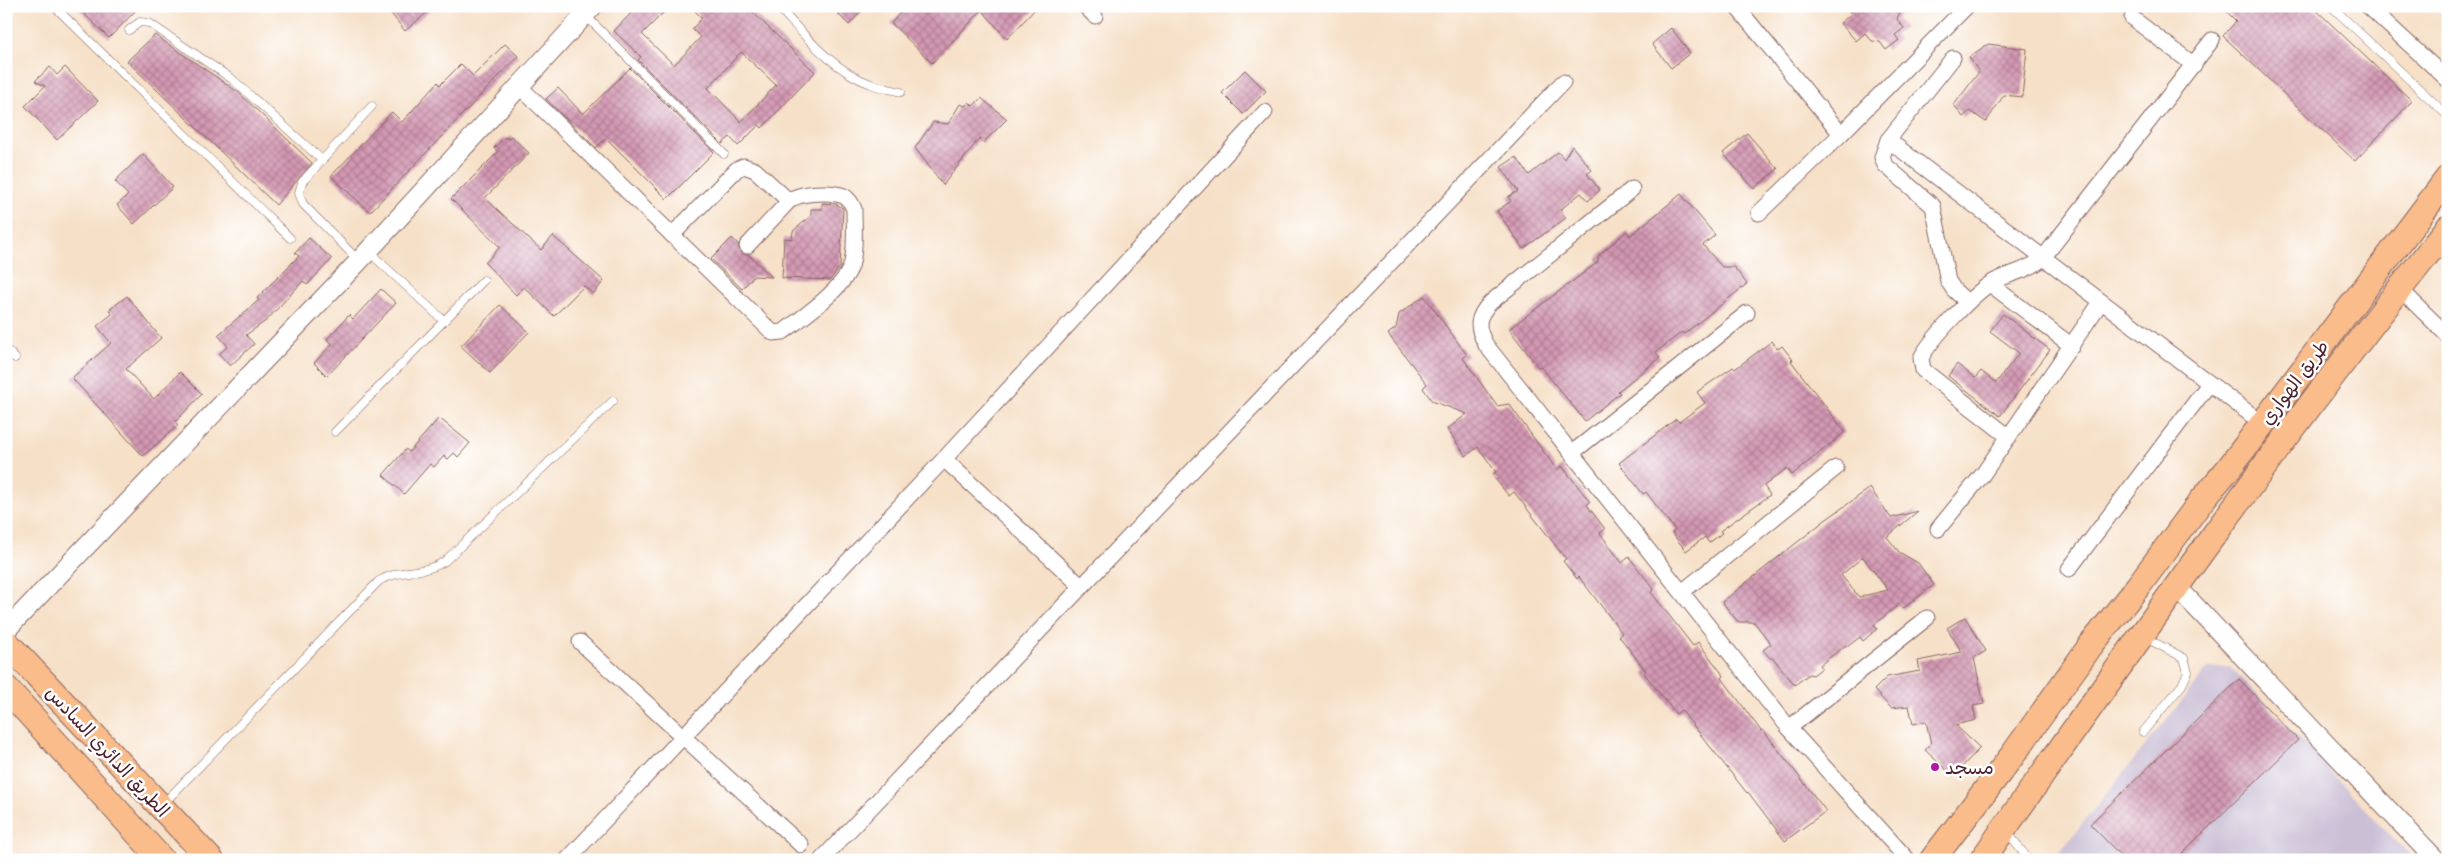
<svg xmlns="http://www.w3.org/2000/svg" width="2454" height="866" font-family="'Patrick Hand','Playpen Sans Arabic',sans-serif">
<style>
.industrial{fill:#cbbfd5}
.building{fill:url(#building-cross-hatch);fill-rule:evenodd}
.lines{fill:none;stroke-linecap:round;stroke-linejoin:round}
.service-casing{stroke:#866362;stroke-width:9}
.minor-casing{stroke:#866362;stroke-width:17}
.tertiary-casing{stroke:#866362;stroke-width:21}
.trunk-casing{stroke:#866362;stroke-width:27}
.service{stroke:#fff;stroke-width:8}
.minor{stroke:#fff;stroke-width:15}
.tertiary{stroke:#fff;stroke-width:19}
.trunk{stroke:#f9bc8a;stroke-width:25}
.poi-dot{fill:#b5179e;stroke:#fff;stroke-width:2}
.labels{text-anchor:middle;stroke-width:5;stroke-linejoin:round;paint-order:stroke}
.street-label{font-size:19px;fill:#4a1f2b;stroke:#fff}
.poi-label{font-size:19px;fill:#4a1f2b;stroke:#fff;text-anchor:start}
</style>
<defs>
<pattern id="building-cross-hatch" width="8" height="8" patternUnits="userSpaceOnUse" patternTransform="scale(1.25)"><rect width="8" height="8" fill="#d398b3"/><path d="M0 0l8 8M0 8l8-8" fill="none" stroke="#ad7b92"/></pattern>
</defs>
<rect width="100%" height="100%" fill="#fff"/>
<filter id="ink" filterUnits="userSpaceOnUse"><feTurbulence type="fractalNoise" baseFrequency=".02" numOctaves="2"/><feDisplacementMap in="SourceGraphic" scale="10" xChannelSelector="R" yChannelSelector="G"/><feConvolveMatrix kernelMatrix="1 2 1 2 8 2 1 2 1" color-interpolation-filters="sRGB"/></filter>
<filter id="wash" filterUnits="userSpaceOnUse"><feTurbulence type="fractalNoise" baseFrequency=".0096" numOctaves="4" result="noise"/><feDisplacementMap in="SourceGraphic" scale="20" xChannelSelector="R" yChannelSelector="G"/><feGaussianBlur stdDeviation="1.12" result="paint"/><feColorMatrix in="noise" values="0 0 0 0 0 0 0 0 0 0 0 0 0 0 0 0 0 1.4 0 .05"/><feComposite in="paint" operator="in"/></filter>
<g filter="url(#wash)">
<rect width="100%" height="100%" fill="#f6e0c7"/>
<path class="industrial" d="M2231,667L2414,860H2053L2208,668Z"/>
<g id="blocks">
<g class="building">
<path d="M76,6H140L109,38Z"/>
<path d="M385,6H435L405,31Z"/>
<path d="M638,6H670L642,34L674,65L701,37L692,29L702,18L690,6H746L815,72L762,128L759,125L738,146L730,137L722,144L638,60L641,57L614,31ZM741,52L776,85L741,122L708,88Z"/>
<path d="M830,6H866L849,25Z"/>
<path d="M907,6H1038L1007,39L982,10L932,63L891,23Z"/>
<path d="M1847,6H1903L1897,19L1904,28L1895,35L1899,40L1886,50L1880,42L1872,41L1865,33L1856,41L1840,23L1851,14Z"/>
<path d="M2221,6H2312L2412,101L2355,161L2223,36L2236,21Z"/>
<path d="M1671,28L1690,53L1671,68L1652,44Z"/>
<path d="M155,35L238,92L312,163L276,205L127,61Z"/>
<path d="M505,44L518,56L370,212L331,176L392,112L402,122L438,82L440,85L461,64L473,76Z"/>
<path d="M1988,44L2027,49L2022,97L2004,95L1986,122L1970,111L1963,117L1954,105L1979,72L1969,57Z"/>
<path d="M50,67L57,75L65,67L98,101L57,140L25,106L45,86L35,81Z"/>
<path d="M630,68L714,152L667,199L606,138L596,148L546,99L558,88L583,114Z"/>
<path d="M1245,70L1266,91L1243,114L1222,93Z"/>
<path d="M981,98L1007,119L983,143L979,139L943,185L915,148L933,122L948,124L960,104L965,106L969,102L973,106Z"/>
<path d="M1747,133L1778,169L1754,189L1723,153Z"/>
<path d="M511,136L529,153L485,198L541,250L553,236L604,281L593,294L584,286L554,316L524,287L516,295L485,263L500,247L451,199L498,152L494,148L505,137L508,139Z"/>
<path d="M1572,146L1592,170L1587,174L1600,190L1588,201L1581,193L1560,210L1566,218L1523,249L1497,211L1511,201L1508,197L1518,191L1501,167L1516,157L1529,175L1558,152L1564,159Z"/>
<path d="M143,154L173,187L134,224L117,205L128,195L115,181Z"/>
<path d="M1681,194L1715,235L1703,245L1722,267H1734L1747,284L1684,334L1682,332L1656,352L1660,358L1618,391L1620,393L1585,421L1540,366L1538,367L1509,329L1598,262V256L1627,231L1630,236Z"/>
<path d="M822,203L836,204L843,208L840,267L830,280L782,278L784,238L792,239L793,231L811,216V209H822Z"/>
<path d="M309,238L332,259L307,285L303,281L267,320L246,335L254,344L230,366L219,354L228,346L218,335L259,300L257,298L299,256L295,253Z"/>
<path d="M732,238L738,244L740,252L749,255L772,277L754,276L742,289L711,259Z"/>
<path d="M381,289L396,303L327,376L314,363L332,344L327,339L349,315L353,319Z"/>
<path d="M127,296L161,338L126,369L154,399L180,372L202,394L175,422L178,425L143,456L72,378L111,343L97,326L112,314L109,310Z"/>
<path d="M1424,296L1467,355L1463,358L1497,406L1509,404L1557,470L1562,466L1590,502L1587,505L1605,529L1600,533L1622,563L1629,557L1654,589L1651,592L1693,646L1698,642L1724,676L1722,678L1761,731L1763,730L1826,811L1785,841L1748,792L1747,793L1681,710L1676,714L1644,673L1646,671L1619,636L1622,633L1579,577L1577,579L1563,561L1566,559L1514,492L1509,496L1492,475L1496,472L1478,447L1466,456L1447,429L1467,414L1432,401L1423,388L1427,384L1388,334L1396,328L1399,314Z"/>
<path d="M500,305L529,332L490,373L461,346Z"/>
<path d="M2003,314L2050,350L2000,416L1948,376L1957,364L1975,378L1981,371L1996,383L2019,353L1990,331Z"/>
<path d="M1772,341L1778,349L1782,346L1793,360L1791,361L1845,432L1792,475L1787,468L1764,486L1770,495L1720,531L1722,533L1709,543L1705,537L1686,551L1672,533L1675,530L1646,492L1643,494L1619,463L1676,419L1679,422L1705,403L1697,392L1733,367L1735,369Z"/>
<path d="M439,418L470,443L458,457L454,453L448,459L444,456L434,467L430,464L404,494L383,475L406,449L409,452Z"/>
<path d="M1870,488L1891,518L1918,511L1887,537L1899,552L1918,563L1934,585L1902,609L1899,604L1874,625L1877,629L1863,641L1860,637L1847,647L1846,645L1820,665L1822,668L1813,675L1809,674L1795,685L1773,658H1770L1763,650L1771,644L1754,622H1738L1722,602L1824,521ZM1863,557L1888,590L1859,597L1841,575Z"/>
<path d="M1965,617L1986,651L1974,658L1984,704L1973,706L1976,720L1955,725L1980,748L1953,776L1925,750L1931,744L1926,721L1913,724L1909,706L1891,708L1874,690L1887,677L1920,671L1918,661L1962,652L1947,628Z"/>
<path d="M2239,679L2298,740L2175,860H2125L2090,824Z"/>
</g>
</g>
</g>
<g filter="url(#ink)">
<use href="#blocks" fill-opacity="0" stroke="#866362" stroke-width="1"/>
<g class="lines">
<g class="service-casing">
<g id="service">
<path d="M54,6L290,238"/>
<path d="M777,6C805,35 832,70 871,84C880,88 891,89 901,92"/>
<path d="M2331,6L2448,116"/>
<path d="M585,15L724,154"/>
<path d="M129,30L140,22L149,23L232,79L322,160"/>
<path d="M368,251L444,321"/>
<path d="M359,261L303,204L299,193L302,182L372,106"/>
<path d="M6,349L15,358"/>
<path d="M335,432L484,280"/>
<path d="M2143,732L2182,685L2188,672L2184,658L2144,637"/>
<path d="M163,804L379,581C401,568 424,575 445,561L613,401"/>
<path d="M2007,832L2029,860"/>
</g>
</g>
<g class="minor-casing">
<g id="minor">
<path d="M1085,6L1095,16"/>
<path d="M1736,6L1841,134"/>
<path d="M2368,6L2448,80"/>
<path d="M2132,18L2194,65"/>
<path d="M1953,58L1888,140L1882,157L1885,165L1933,206L1948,281L1954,290L1967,302"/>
<path d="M519,86L773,333L783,332C802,318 848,286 852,262C856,246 854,226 854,209C852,204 849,199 844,196C831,191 799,192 789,201L747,246"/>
<path d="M1888,140L2262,423"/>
<path d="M1632,189L1491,302C1476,317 1476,327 1486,345L1789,728L1908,860"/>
<path d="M1759,213L1841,134L1967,6"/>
<path d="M672,235L737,169L744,166L755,170L789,201"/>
<path d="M1990,284L2072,346"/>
<path d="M2399,288L2448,336"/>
<path d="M2009,437L1923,370L1921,358C1931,339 1976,290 1995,281C2011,273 2030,270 2043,258L2212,40"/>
<path d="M1572,453L1747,313"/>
<path d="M944,459L1082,587"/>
<path d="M1938,529L1983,474L2101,302"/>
<path d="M2069,569L2209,384"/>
<path d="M1682,592L1836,468"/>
<path d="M580,642L801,845"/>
<path d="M1789,728L1927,618"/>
<path d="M567,860L944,459L1265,112"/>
<path d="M821,860L1563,82"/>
</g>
</g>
<g class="tertiary-casing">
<g id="tertiary">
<path d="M2175,585L2436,860"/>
<path d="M6,630L359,261L593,6"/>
</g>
</g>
<g class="trunk-casing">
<g id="trunk">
<path d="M6,642L211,860"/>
<path d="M6,688L162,860"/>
<path d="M1932,860L2012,756L2091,645L2139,585L2202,500L2229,468L2448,178"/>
<path d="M1982,860C2133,646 2284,432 2448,228"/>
</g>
</g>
<use href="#service" class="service"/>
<use href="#minor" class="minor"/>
<use href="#tertiary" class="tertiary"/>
<use href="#trunk" class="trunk"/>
</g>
</g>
<circle class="poi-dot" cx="1935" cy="767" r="5"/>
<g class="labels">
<g class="street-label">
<text transform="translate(2294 382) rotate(-53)" y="7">طريق الهواري</text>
<text transform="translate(108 751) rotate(47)" y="7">الطريق الدائري السادس</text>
</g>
<g class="poi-label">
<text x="1945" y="774">مسجد</text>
</g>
</g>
<rect width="2454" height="866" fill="none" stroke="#fff" stroke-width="25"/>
</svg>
